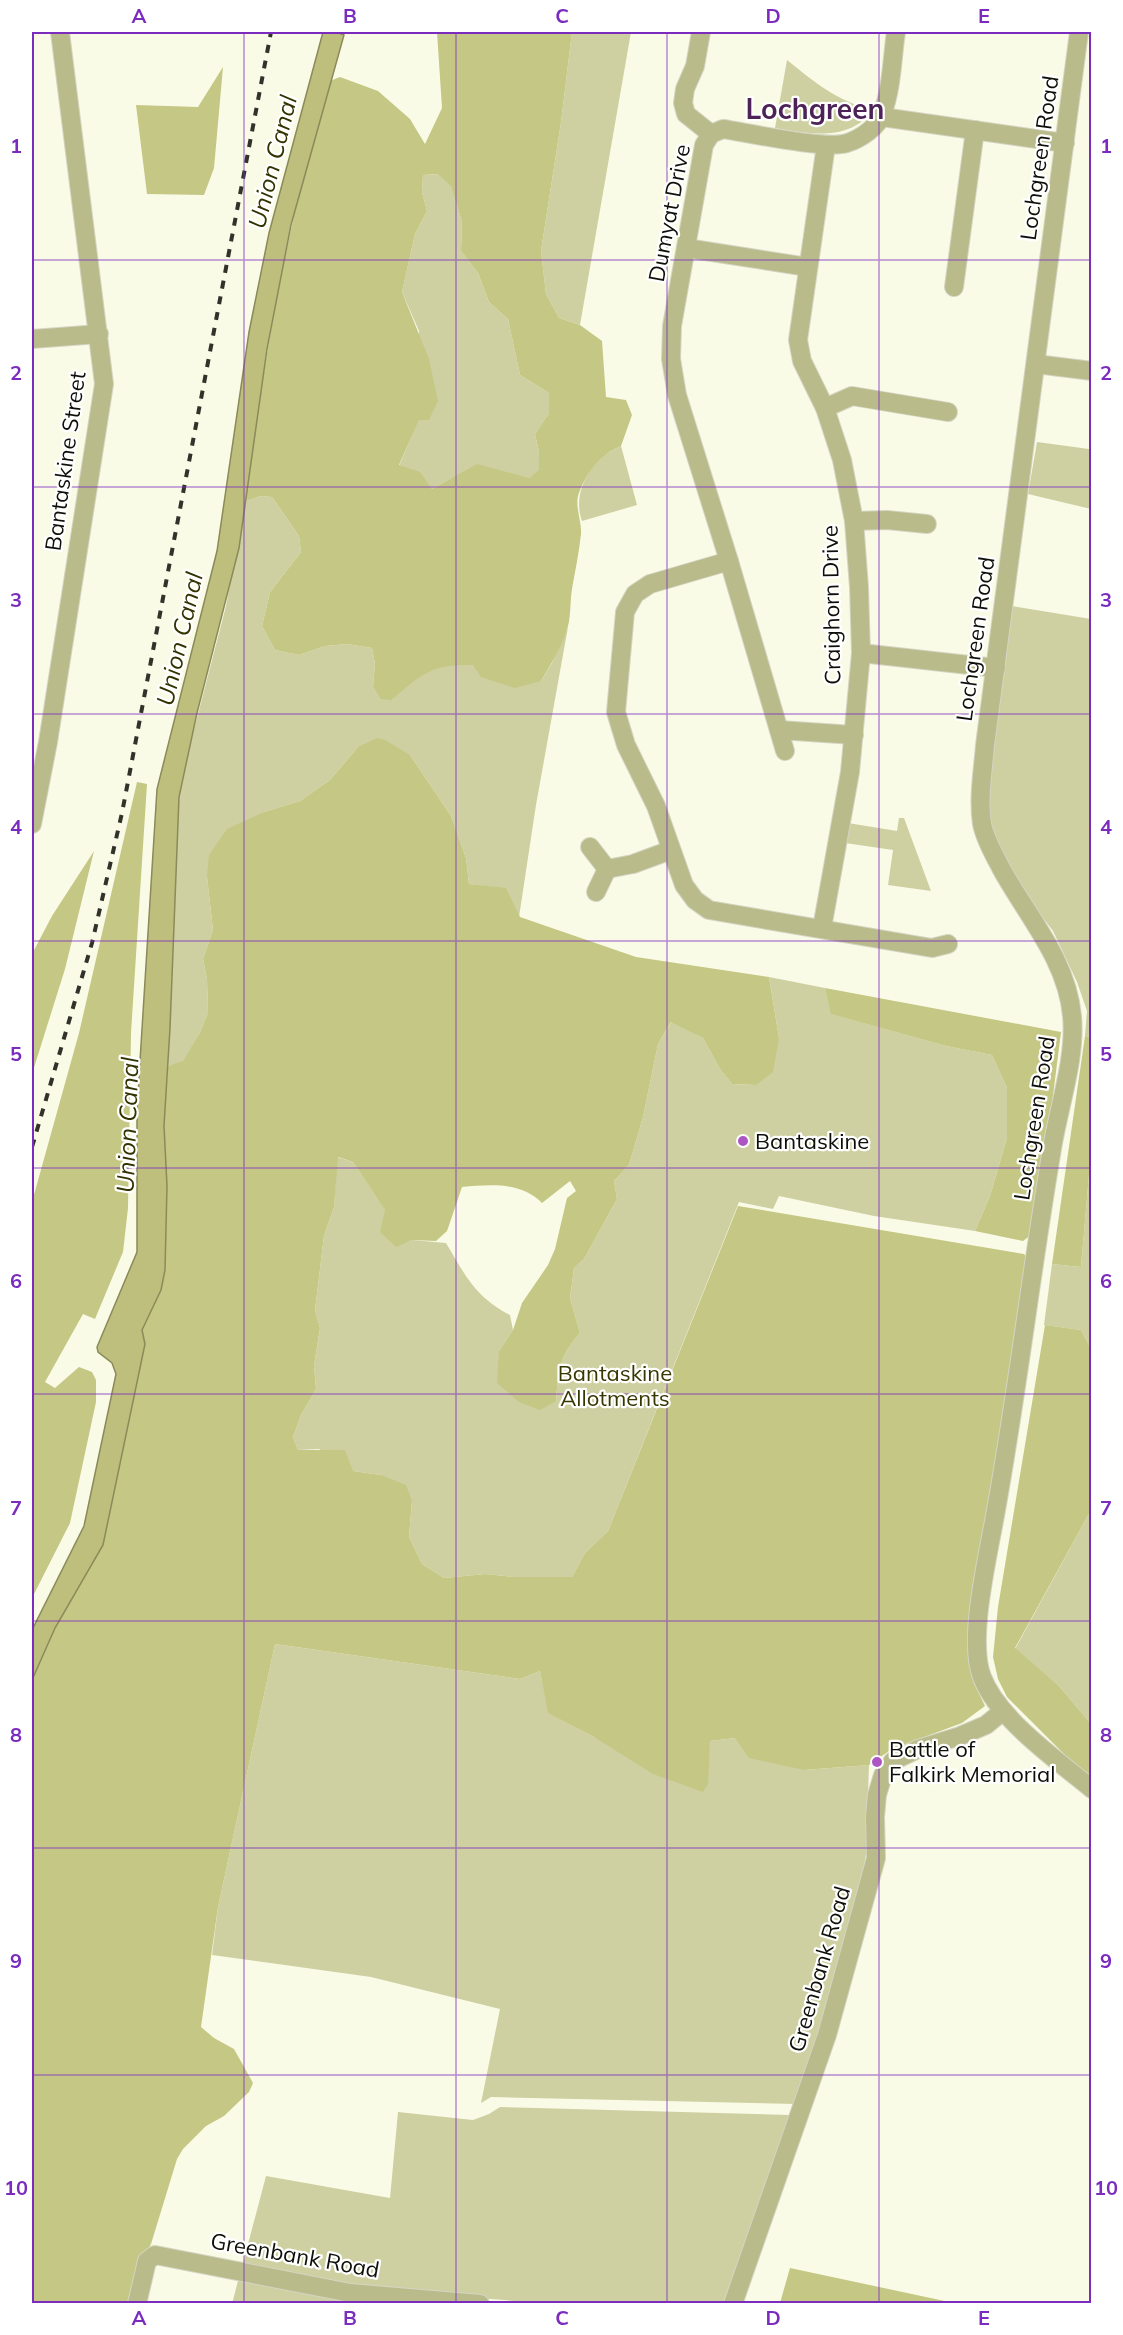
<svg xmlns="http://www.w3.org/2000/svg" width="1123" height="2335" font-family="Mulish,sans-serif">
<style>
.green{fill:#ced0a1}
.forest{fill:#c5c784;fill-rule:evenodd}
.water{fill:#bebf7d;stroke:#8a8a5a;stroke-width:1.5}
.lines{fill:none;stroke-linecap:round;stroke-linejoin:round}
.minor-casing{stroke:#d4d5c3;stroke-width:20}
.minor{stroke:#b9bb8a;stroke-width:18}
.rail{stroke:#32322a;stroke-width:4;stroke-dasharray:8 8;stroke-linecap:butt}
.grid{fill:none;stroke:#7b2cbf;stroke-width:1.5;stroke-opacity:0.55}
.poi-dot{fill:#ad55c2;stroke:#fff;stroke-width:2}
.labels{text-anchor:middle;stroke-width:4.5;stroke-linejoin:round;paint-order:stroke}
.street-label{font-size:22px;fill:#0f0f09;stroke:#fff}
.poi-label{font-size:22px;fill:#0f0f09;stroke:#fff;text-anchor:start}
.park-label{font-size:22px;fill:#373701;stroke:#fff}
.water-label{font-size:24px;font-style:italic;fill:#330;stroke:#fff}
.district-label{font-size:28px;font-weight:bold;fill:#4d2257;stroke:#fff}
.neatline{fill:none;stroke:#7b2cbf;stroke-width:2}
.grid-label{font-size:20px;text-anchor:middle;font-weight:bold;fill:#7b2cbf}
</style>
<rect width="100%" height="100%" fill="#fafbe7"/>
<g class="green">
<path d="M572,32H631L580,325L559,318L546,294L541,251L561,122Z"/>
<path d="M787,60C818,85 834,98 872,111C849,142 808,134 775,128Z"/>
<path d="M439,174L451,185L462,222L461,251L478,273L489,302L508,319L520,375L549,393V413L535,434L539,452V471L529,478H452L432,489L399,466L419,419V331L402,292L415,234L427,211L422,192L423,175Z"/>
<path d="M1091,441V509L1028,494L1037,442L1089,449Z"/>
<path d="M621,446L637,505L582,521C571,491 592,458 621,446Z"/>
<path d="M261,496L272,497L299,536L301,552L270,592L262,626L275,650L299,655L325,646L347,644L372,648L375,664L373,686L392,700C403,690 416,676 429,670C464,655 507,673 541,681L552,663L568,627L536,805L519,917L506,889L469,884L466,858L451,816L410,755L358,747L330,780L300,801L264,812L207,877L213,930L203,959L207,979L208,1013L200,1032L183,1062L168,1066L179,797L183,772L226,606L246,501Z"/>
<path d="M1012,606L1091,619V1037L1085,1036L1087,1011L1077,982L1053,931L1017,884L998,852L988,821L986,802Z"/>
<path d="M899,818H904L931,891L888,885L893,850L845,843L848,823L897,831Z"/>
<path d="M769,977L825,988L832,1014L946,1046L992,1055L1007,1088V1138L990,1196L975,1231L874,1216L779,1196L773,1209L739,1202L608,1531L585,1553L572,1577H514L485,1574L444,1578L422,1564L409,1537L412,1501L381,1475L353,1471L319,1449L298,1450L293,1437L301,1415L316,1389L314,1366L320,1328L315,1310L324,1236L334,1207L337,1157L353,1162L386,1211L384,1220L396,1246L412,1240L446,1243C465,1275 475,1297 510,1315L513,1330L499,1351L556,1401C559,1370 558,1358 580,1333L570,1298L574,1268L584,1259L617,1199L614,1181L629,1165L643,1117L658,1044L672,1021L703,1038L720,1069L732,1084L756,1085L779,1038Z"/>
<path d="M1091,1152V1349L1081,1330L1044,1325L1052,1264L1081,1267Z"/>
<path d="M1091,1510V1724L1059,1686L1015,1649Z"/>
<path d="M275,1644L520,1679L540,1671L549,1713L594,1737L708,1759L710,1741L735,1738L804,1770L869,1765L866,1854L857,1910L796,2104L491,2097L481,2103L500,2009L371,1977L212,1955L218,1907Z"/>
<path d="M500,2107L791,2115L723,2303L553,2304L350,2288L243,2263L266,2176L390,2198L398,2112L473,2120L489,2114Z"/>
<path d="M239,2277L378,2304H232Z"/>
</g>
<g class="forest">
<path d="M437,32H572L561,122L541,251L546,294L559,318L580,325L602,341L606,397L626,400L632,415L621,446C601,454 586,473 579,493C574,505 582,521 581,534C579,553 575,571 572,589C570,601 571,615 568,626C563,645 551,664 541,681L515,688L481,677L473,665C432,664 422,673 392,700L381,699L373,686L375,664L372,648L347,644L325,646L299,655L275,650L262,626L270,592L301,552L299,536L272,497L261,496L246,501C263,359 288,218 330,81L340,77L378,91L410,119L425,144L442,108ZM438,174L451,186L462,222L461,251L478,273L489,302L508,319L520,375L549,393V413L535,434L539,452V470L529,478L477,464L432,489L420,472L399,465L419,420H429L438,401L429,359L402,292L415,234L427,211L422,192L423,175Z"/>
<path d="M223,67L214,168L204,195L147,194L136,105L198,107Z"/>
<path d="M377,738L385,740L410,755L451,816L466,858L469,884L506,888L520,917L636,957L769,977L779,1038L773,1072L756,1085L732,1084L720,1069L703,1038L671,1022L658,1044L643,1117L629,1165L614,1181L617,1199L584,1259L574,1268L570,1298L580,1333C558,1358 559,1370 556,1401L540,1410L519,1402L497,1383L499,1351L513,1330L522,1303L548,1265L555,1249L567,1198L576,1191L570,1181L542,1203C521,1181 489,1185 462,1187L447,1231L436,1241L412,1240L396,1247L380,1232L385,1210L353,1162L338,1157L334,1207L324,1236L315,1310L320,1328L314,1366L316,1389L301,1415L293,1437L298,1450H345L353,1471L381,1475L406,1485L412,1501L409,1537L422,1564L444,1578L485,1574L514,1577H572L585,1553L608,1531L738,1206L1024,1254L1032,1264L972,1665L974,1683L985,1706L962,1723L892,1749L869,1765L804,1770L749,1758L735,1738L710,1741L708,1784L703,1792L653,1774L594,1737L548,1713L540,1671L520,1679L275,1644L218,1907L201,2027L214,2038L234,2049L253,2083L249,2092L224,2116L206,2126L183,2149L177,2159L151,2244L136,2272L127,2303L32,2304V1680L55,1628L103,1545L145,1344L142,1330L161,1290L165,1271L167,1186L164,1126L168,1066L183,1061L200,1032L208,1013L207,979L203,959L213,930L207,877L209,855L227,829L264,812L300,801L330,780L358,747Z"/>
<path d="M137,782L147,784L131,1033L128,1208L123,1252L95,1319L83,1314L45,1382L55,1388L79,1367L92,1372L96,1380V1402L70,1523L32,1598V1202L79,1033Z"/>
<path d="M94,851L65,969L32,1074V954L52,916Z"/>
<path d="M825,988L1061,1032L1042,1183L1031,1235L1023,1241L975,1231L990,1196L1007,1138V1088L992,1055L946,1046L831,1014Z"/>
<path d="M1085,1036L1091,1037V1152L1081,1267L1052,1264Z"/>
<path d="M1045,1325L1081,1330L1091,1349V1510L1015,1648L1059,1686L1091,1724V1777L1082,1772L1007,1697L998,1679L993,1657L998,1607Z"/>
<path d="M790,2268L954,2303H780Z"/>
</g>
<path class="water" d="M323,32H336L344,35L291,225L267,349L239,548L197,713L179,797L170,1028L164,1126L167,1186L165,1270L161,1290L142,1330L145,1344L103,1545L55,1628L32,1680V1630L84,1526L116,1374L112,1363L98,1352L97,1347L137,1252V1109L157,789L217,551L249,332L269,233Z"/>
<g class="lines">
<g class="minor-casing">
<g id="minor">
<path d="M701,32L695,66L685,89L683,103L686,114L711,134"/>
<path d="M1079,32L985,745C983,771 978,798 982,824C985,840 995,856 1002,870C1028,917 1067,960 1072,1016C1076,1056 1060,1103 1053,1143C1032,1265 1018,1388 996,1510C989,1552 967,1639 982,1677C998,1719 1057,1760 1092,1789"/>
<path d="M882,117L1065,143"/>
<path d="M686,248L808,267"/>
<path d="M954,287L975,130"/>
<path d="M32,339L99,334"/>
<path d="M1036,364L1092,371"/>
<path d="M825,408L852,396L948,412"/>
<path d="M854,521L887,520L927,524"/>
<path d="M729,561L650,584L635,594L625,612L616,712L626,745L656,806L684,885L695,900L709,910L932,948L948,944"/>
<path d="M861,653L996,668"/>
<path d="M779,730L854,735"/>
<path d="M785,751L729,561L677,395L671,359L672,326L704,145L711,134L723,129C749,133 826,150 847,143C860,139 878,127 882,114C892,89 892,58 896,32"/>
<path d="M32,824L48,742L104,384L60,32"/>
<path d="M590,847L607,869L596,892"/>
<path d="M607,869L633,864L671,850"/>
<path d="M822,928L850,772L861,653L859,587L854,521L842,460L825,408L802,361L798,340L826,145"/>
<path d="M137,2304L147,2261L155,2255L350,2293L480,2304"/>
<path d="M733,2304L827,2035L876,1858L875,1817L877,1795L883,1775L893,1761L918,1749L960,1736L986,1725L1003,1711"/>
</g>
</g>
<use href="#minor" class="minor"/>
<path class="rail" d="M32,1147L92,943L122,813L271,32"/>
</g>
<path class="grid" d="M244,32V2304M456,32V2304M667,32V2304M879,32V2304M32,260H1092M32,487H1092M32,714H1092M32,941H1092M32,1168H1092M32,1394H1092M32,1621H1092M32,1848H1092M32,2075H1092"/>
<g class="poi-dot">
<circle cx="743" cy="1141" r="6"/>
<circle cx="877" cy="1762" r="6"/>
</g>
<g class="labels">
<g class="street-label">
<text transform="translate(1039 158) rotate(-82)" y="8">Lochgreen Road</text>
<text transform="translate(669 213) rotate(-79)" y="8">Dumyat Drive</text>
<text transform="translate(65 461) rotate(-82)" y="8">Bantaskine Street</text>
<text transform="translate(831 605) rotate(-91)" y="8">Craighorn Drive</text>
<text transform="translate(975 639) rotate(-82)" y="8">Lochgreen Road</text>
<text transform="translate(1034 1118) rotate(-81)" y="8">Lochgreen Road</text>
<text transform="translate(819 1969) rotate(-74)" y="8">Greenbank Road</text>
<text transform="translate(295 2255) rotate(10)" y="8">Greenbank Road</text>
</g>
<g class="poi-label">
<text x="755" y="1149">Bantaskine</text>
<text x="889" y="1757">Battle of<tspan x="889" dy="25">Falkirk Memorial</tspan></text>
</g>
<g class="park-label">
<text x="615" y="1381">Bantaskine<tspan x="615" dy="25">Allotments</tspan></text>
</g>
<g class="water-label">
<text transform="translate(273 162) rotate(-76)" y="8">Union Canal</text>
<text transform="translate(180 639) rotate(-77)" y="8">Union Canal</text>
<text transform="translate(128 1125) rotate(-88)" y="8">Union Canal</text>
</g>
<g class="district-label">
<text x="815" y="119">Lochgreen</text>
</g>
</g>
<rect width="1123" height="2335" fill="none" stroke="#ffffff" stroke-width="66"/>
<rect x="33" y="33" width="1057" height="2269" class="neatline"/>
<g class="grid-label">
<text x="139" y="23">A</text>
<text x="350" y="23">B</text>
<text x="562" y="23">C</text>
<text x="773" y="23">D</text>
<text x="984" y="23">E</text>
<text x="16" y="153">1</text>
<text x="1106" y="153">1</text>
<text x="16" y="380">2</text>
<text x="1106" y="380">2</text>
<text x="16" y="607">3</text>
<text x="1106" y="607">3</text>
<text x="16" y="834">4</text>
<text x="1106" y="834">4</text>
<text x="16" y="1061">5</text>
<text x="1106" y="1061">5</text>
<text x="16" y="1288">6</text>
<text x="1106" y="1288">6</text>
<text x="16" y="1515">7</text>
<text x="1106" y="1515">7</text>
<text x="16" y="1742">8</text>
<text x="1106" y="1742">8</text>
<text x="16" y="1968">9</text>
<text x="1106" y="1968">9</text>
<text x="16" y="2195">10</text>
<text x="1106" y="2195">10</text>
<text x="139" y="2325">A</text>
<text x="350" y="2325">B</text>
<text x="562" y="2325">C</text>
<text x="773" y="2325">D</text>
<text x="984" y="2325">E</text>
</g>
</svg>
